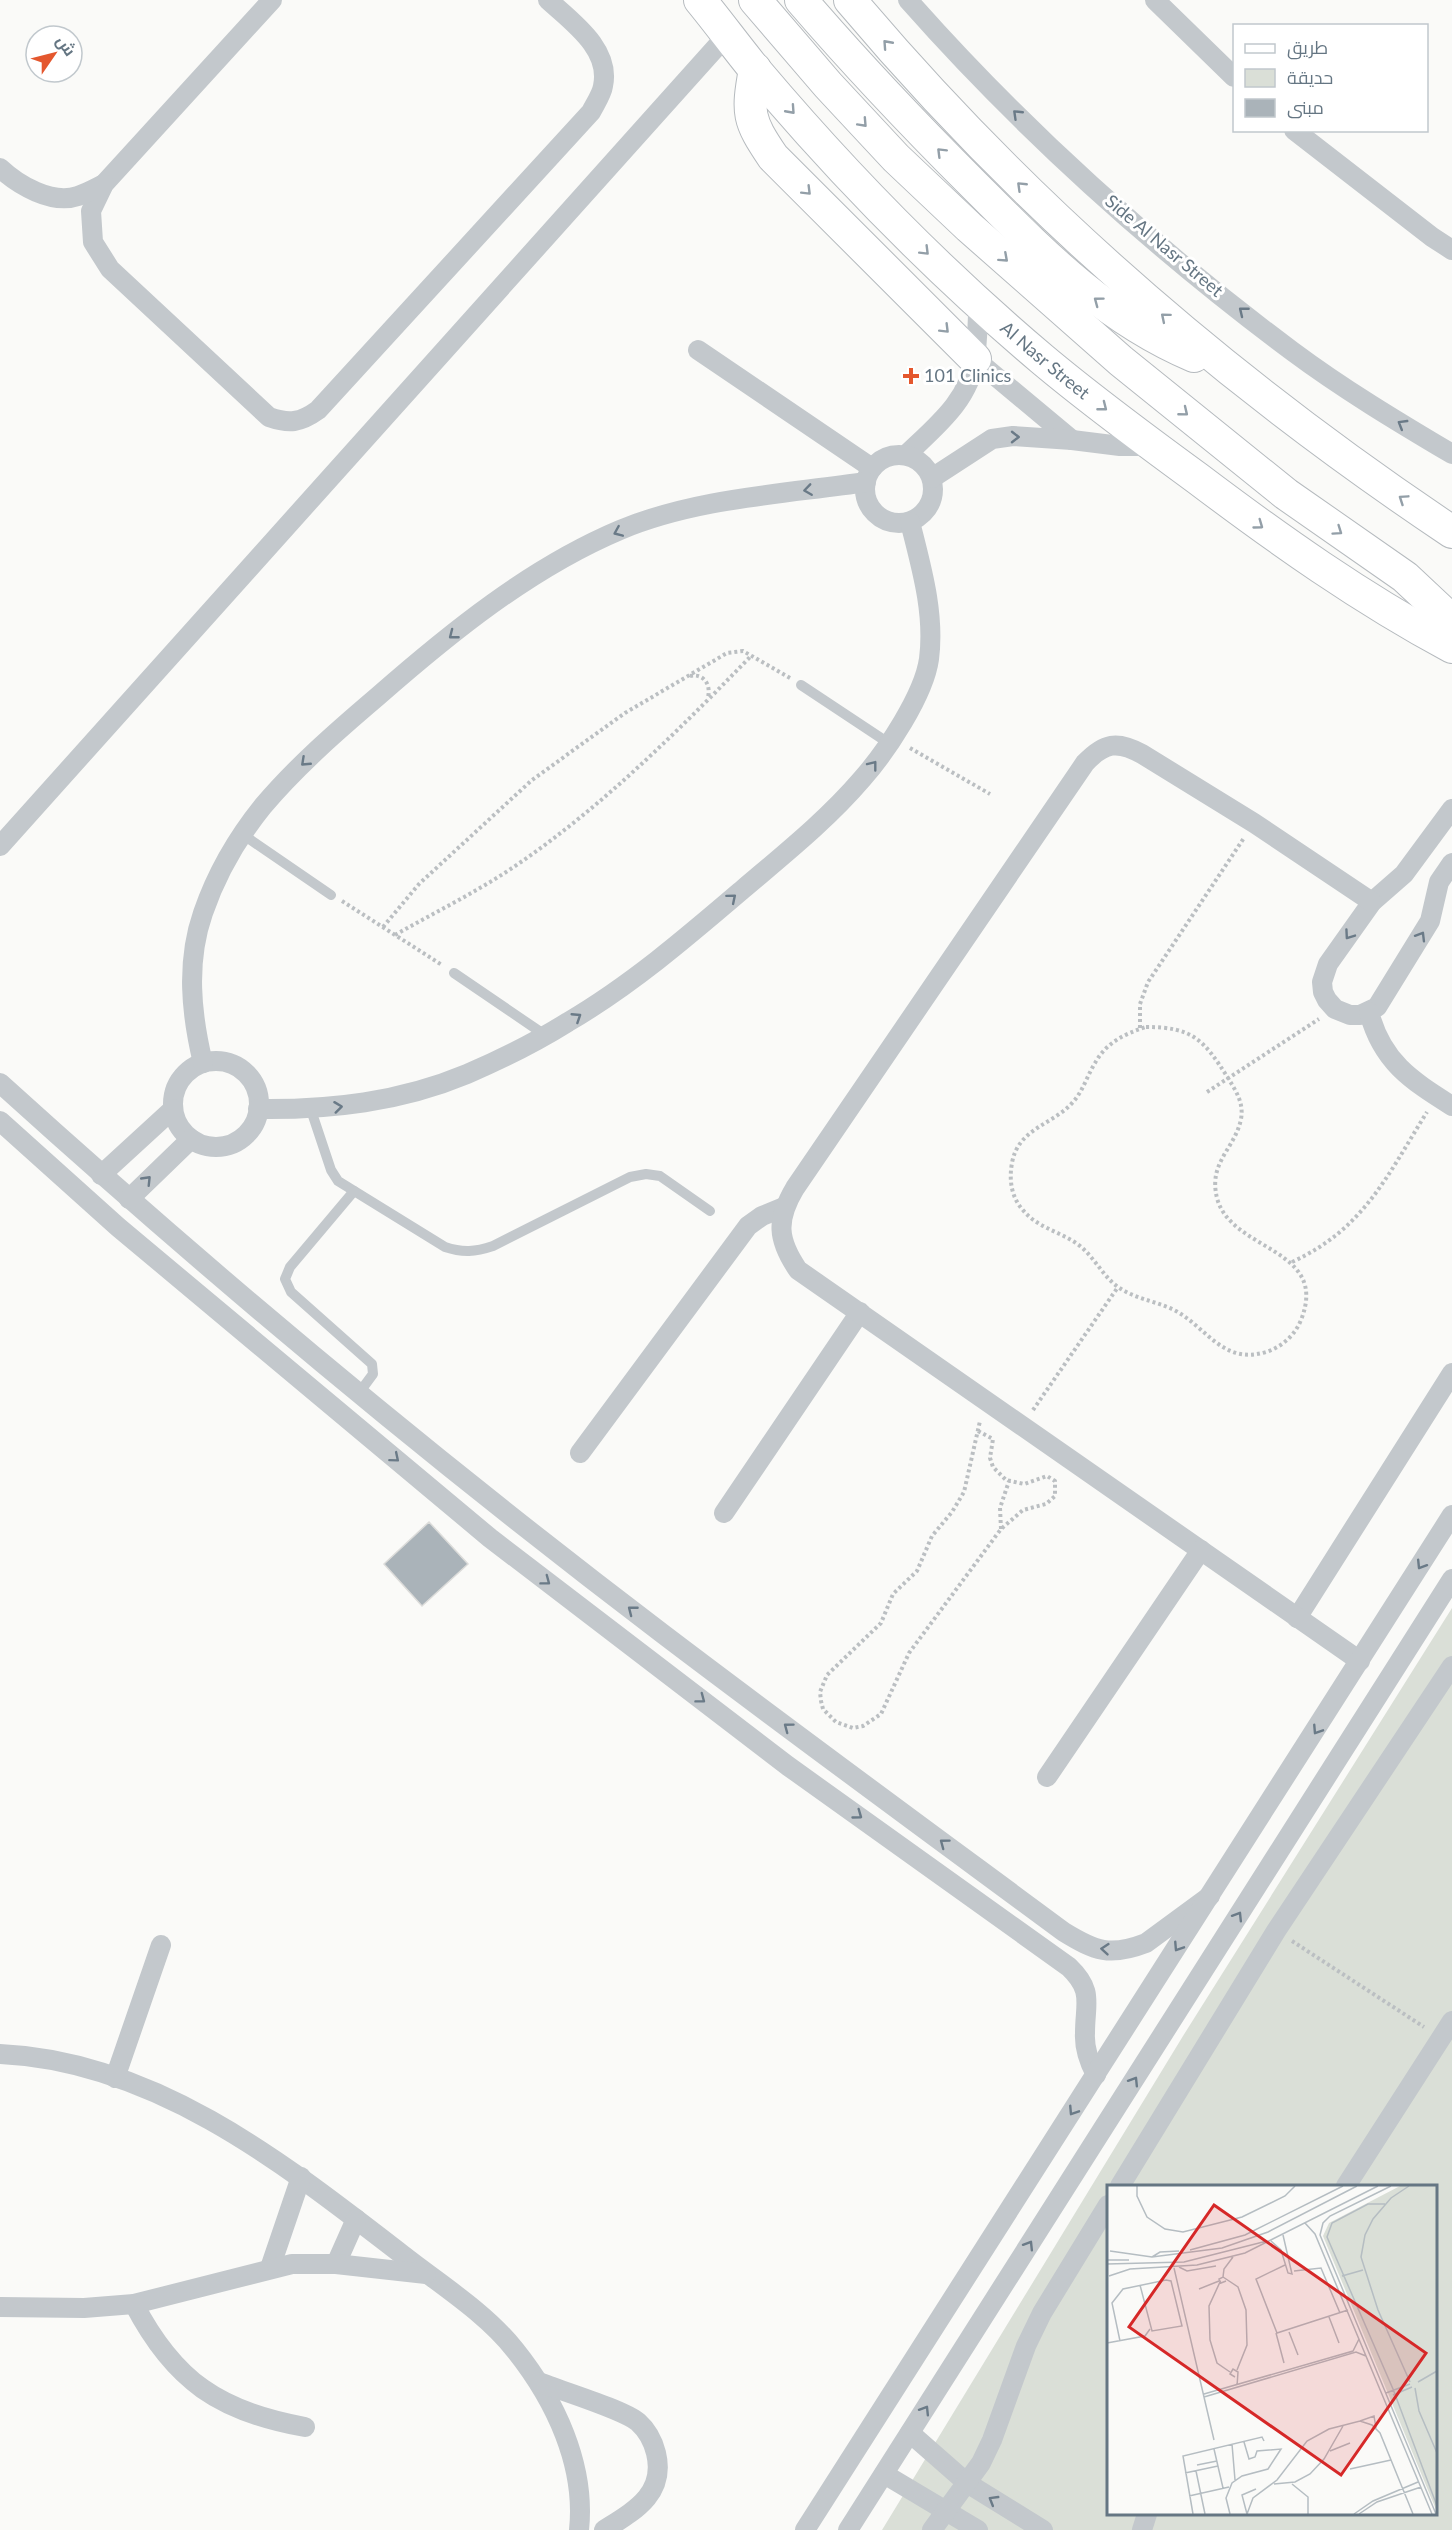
<svg xmlns="http://www.w3.org/2000/svg" width="1452" height="2530" font-family="Lato,Cairo,sans-serif">
<style>
.green{fill:#dadfd7;fill-rule:evenodd}
.building{fill:#aab3b9;stroke:#dcdcda;stroke-width:1.5}
.lines{fill:none;stroke-linecap:round;stroke-linejoin:round}
.primary-casing{stroke:#b5babe;stroke-width:34}
.path{stroke:#bbbfc2;stroke-width:4;stroke-dasharray:3 3;stroke-linecap:butt}
.lane{stroke:#c3c8cc;stroke-width:10}
.street{stroke:#c3c8cc;stroke-width:20}
.primary{stroke:#fff;stroke-width:32}
.oneway{stroke:#939fa8}
.oneway2{stroke:#6a7a87}
.poi-dot{fill:#e4572e;stroke:#fff;stroke-width:2}
.labels{text-anchor:middle;stroke-width:6;stroke-linejoin:round;paint-order:stroke}
.street-label{font-size:18px;fill:#657683;stroke:#fff}
.poi-label{font-size:18px;fill:#657683;stroke:#fff;text-anchor:start}
.inset-road{fill:none;stroke:#b5bdc2;stroke-width:1.5}
.view{fill:#d62828;fill-opacity:0.15;stroke:#d62828;stroke-width:3}
.inset-edge{fill:none;stroke:#657683;stroke-width:3}
</style>
<rect width="100%" height="100%" fill="#fafaf8"/>
<path class="green" d="M1452,1608V2530H882L1183,2036ZM1108,2186H1436V2514H1108Z"/>
<path class="building" d="M429,1522L468,1564L422,1606L384,1564Z"/>
<g class="lines">
<g class="primary-casing">
<g id="primary">
<path id="s1" d="M700,0C719,23 737,48 756,71C843,174 939,272 1042,359C1092,401 1145,440 1197,478C1279,540 1361,598 1452,647"/>
<path d="M755,0L828,85L896,158L969,227L1121,361L1286,494L1405,577L1452,621"/>
<path d="M801,0C856,64 913,124 973,184C1041,252 1104,318 1194,356"/>
<path d="M850,0C1025,208 1226,381 1452,532"/>
<path d="M755,69C747,114 748,120 773,157L975,359"/>
</g>
</g>
<g class="path">
<path d="M690,676C704,673 711,685 708,697"/>
<path d="M910,748L990,794"/>
<path d="M342,901L442,965"/>
<path d="M383,927L419,884L532,780L625,713L727,653L743,651L790,678"/>
<path d="M395,935C437,911 481,890 521,862C605,804 680,729 751,656"/>
<path d="M1146,1027C1193,1027 1204,1040 1228,1078C1236,1091 1244,1103 1241,1119C1235,1149 1208,1162 1217,1198C1231,1252 1330,1247 1301,1320C1295,1335 1282,1347 1266,1352C1223,1365 1207,1328 1176,1311C1155,1300 1131,1299 1113,1283C1099,1270 1092,1254 1076,1243C1058,1231 1036,1227 1022,1209C1011,1196 1009,1179 1012,1163C1018,1128 1053,1125 1073,1102C1083,1091 1087,1076 1095,1063C1106,1043 1124,1034 1146,1027Z"/>
<path d="M1140,1028V1004L1148,982L1244,838"/>
<path d="M1207,1092L1319,1019"/>
<path d="M1292,1262C1364,1229 1387,1176 1427,1112"/>
<path d="M1033,1410L1118,1287"/>
<path d="M978,1431L993,1439L990,1458L993,1467L1006,1480L1024,1484L1047,1476L1055,1481V1496L1046,1504L1023,1510L1001,1529L909,1653L881,1714L863,1726L853,1728L836,1722L823,1709L821,1701L820,1692L827,1675L881,1623L893,1594L917,1571L932,1536L952,1512L964,1492L980,1421"/>
<path d="M1001,1529L1000,1508L1009,1481"/>
<path d="M1292,1941L1424,2027"/>
</g>
<g class="lane">
<path d="M801,685L890,744"/>
<path d="M242,834L331,895"/>
<path d="M454,973L545,1035"/>
<path d="M311,1110L331,1170L338,1181L445,1247C463,1253 475,1252 493,1246L630,1177L646,1174L660,1176L710,1211"/>
<path d="M354,1191L290,1267L285,1279L291,1292L372,1364L373,1374L359,1393"/>
</g>
<g class="street">
<path d="M272,0L104,184L91,211L93,242L110,269L269,417C289,424 300,423 318,410L591,112C595,104 602,94 603,86C611,49 572,22 548,0"/>
<path d="M908,0C1021,128 1155,249 1292,351C1343,389 1398,422 1452,454"/>
<path d="M1155,0L1234,77"/>
<path d="M1294,130L1432,237L1452,250"/>
<path d="M0,168C18,185 52,205 78,196C87,193 96,188 104,184"/>
<path d="M698,350L872,468"/>
<path d="M975,359L1072,440"/>
<path d="M906,455C935,427 970,400 975,358C978,340 977,321 979,302"/>
<circle cx="899" cy="489" r="34"/>
<path d="M932,478L992,439L1013,436L1072,440L1120,446H1152"/>
<path d="M1452,809L1404,874L1372,902L1328,964L1322,982L1323,992L1327,1000L1335,1009L1350,1015H1360L1377,1007L1430,921L1439,882L1452,863"/>
<path d="M0,846L728,34"/>
<path d="M1369,1012C1382,1062 1411,1080 1452,1106"/>
<circle cx="216" cy="1104" r="43"/>
<path d="M203,1063C191,1013 186,962 203,913C216,875 238,837 263,806C297,766 337,731 377,697C450,633 530,568 620,530C696,498 785,494 866,482"/>
<path d="M0,1083C213,1276 434,1460 663,1634C796,1735 930,1833 1064,1932C1095,1951 1110,1957 1146,1943L1210,1896"/>
<path d="M258,1109C330,1110 400,1102 467,1074C502,1059 536,1042 568,1022C631,985 687,937 742,890C783,855 827,820 862,779C886,752 924,695 929,659C935,613 921,566 910,522"/>
<path d="M0,1121L118,1227L490,1538L788,1766L1069,1967C1094,1991 1085,2003 1085,2033C1084,2049 1089,2062 1096,2075"/>
<path d="M101,1175L173,1109"/>
<path d="M129,1199L191,1139"/>
<path d="M580,1453L748,1226L762,1216L784,1207"/>
<path d="M724,1513L860,1312"/>
<path d="M1297,1618L1452,1373"/>
<path d="M1360,1661L798,1270C777,1239 776,1220 795,1188L1085,763C1104,743 1117,740 1142,754L1254,823L1372,902"/>
<path d="M1047,1777L1201,1550"/>
<path d="M0,2054C156,2061 286,2165 404,2256C441,2285 486,2313 515,2350C555,2400 586,2465 579,2530"/>
<path d="M115,2078L161,1945"/>
<path d="M1120,2186L1276,1931L1452,1666"/>
<path d="M1346,2186L1452,2021"/>
<path d="M336,2264L356,2219"/>
<path d="M270,2268L301,2177"/>
<path d="M134,2304C174,2381 220,2412 305,2427"/>
<path d="M0,2307L84,2308L134,2304L292,2264H336L426,2274"/>
<path d="M539,2382C561,2391 622,2409 638,2422C647,2430 653,2441 656,2453C666,2494 634,2511 604,2530"/>
<path d="M910,2433L967,2483L1043,2530"/>
<path d="M884,2474L978,2530"/>
<path d="M805,2530L1452,1515"/>
<path d="M848,2530L1452,1579"/>
<path d="M932,2530L981,2463L992,2440L1026,2346L1042,2313L1108,2205"/>
<path d="M1142,2530L1147,2514"/>
</g>
<use href="#primary" class="primary"/>
</g>
<defs><path id="oneway-chevron" d="M-2-3.5L2.5 0L-2 3.5" fill="none" stroke-width="1.6" stroke-linecap="round" stroke-linejoin="round" transform="scale(1.5)"/></defs>
<g class="oneway">
<use href="#oneway-chevron" transform="translate(887 44) rotate(-132)"/>
<use href="#oneway-chevron" transform="translate(791 110) rotate(48)"/>
<use href="#oneway-chevron" transform="translate(863 123) rotate(47)"/>
<use href="#oneway-chevron" transform="translate(941 152) rotate(-135)"/>
<use href="#oneway-chevron" transform="translate(1021 186) rotate(-136)"/>
<use href="#oneway-chevron" transform="translate(807 191) rotate(45)"/>
<use href="#oneway-chevron" transform="translate(925 251) rotate(45)"/>
<use href="#oneway-chevron" transform="translate(1004 258) rotate(42)"/>
<use href="#oneway-chevron" transform="translate(1098 301) rotate(-143)"/>
<use href="#oneway-chevron" transform="translate(1165 317) rotate(-140)"/>
<use href="#oneway-chevron" transform="translate(945 329) rotate(45)"/>
<use href="#oneway-chevron" transform="translate(1103 407) rotate(38)"/>
<use href="#oneway-chevron" transform="translate(1184 412) rotate(39)"/>
<use href="#oneway-chevron" transform="translate(1403 499) rotate(-146)"/>
<use href="#oneway-chevron" transform="translate(1259 525) rotate(36)"/>
<use href="#oneway-chevron" transform="translate(1338 531) rotate(35)"/>
</g>
<g class="oneway2">
<use href="#oneway-chevron" transform="translate(1017 114) rotate(-136)"/>
<use href="#oneway-chevron" transform="translate(1243 311) rotate(-141)"/>
<use href="#oneway-chevron" transform="translate(1402 424) rotate(-149)"/>
<use href="#oneway-chevron" transform="translate(1015 437)"/>
<use href="#oneway-chevron" transform="translate(808 490) rotate(172)"/>
<use href="#oneway-chevron" transform="translate(618 532) rotate(157)"/>
<use href="#oneway-chevron" transform="translate(453 635) rotate(142)"/>
<use href="#oneway-chevron" transform="translate(305 762) rotate(137)"/>
<use href="#oneway-chevron" transform="translate(873 765) rotate(-52)"/>
<use href="#oneway-chevron" transform="translate(732 898) rotate(-40)"/>
<use href="#oneway-chevron" transform="translate(1349 935) rotate(125)"/>
<use href="#oneway-chevron" transform="translate(1421 936) rotate(-59)"/>
<use href="#oneway-chevron" transform="translate(577 1017) rotate(-33)"/>
<use href="#oneway-chevron" transform="translate(338 1107) rotate(-7)"/>
<use href="#oneway-chevron" transform="translate(147 1180) rotate(-46)"/>
<use href="#oneway-chevron" transform="translate(395 1458) rotate(40)"/>
<use href="#oneway-chevron" transform="translate(1421 1565) rotate(122)"/>
<use href="#oneway-chevron" transform="translate(546 1581) rotate(37)"/>
<use href="#oneway-chevron" transform="translate(632 1610) rotate(-142)"/>
<use href="#oneway-chevron" transform="translate(701 1699) rotate(37)"/>
<use href="#oneway-chevron" transform="translate(788 1727) rotate(-143)"/>
<use href="#oneway-chevron" transform="translate(1317 1730) rotate(123)"/>
<use href="#oneway-chevron" transform="translate(858 1815) rotate(36)"/>
<use href="#oneway-chevron" transform="translate(944 1843) rotate(-143)"/>
<use href="#oneway-chevron" transform="translate(1238 1916) rotate(-58)"/>
<use href="#oneway-chevron" transform="translate(1178 1947) rotate(123)"/>
<use href="#oneway-chevron" transform="translate(1105 1949) rotate(-175)"/>
<use href="#oneway-chevron" transform="translate(1134 2081) rotate(-58)"/>
<use href="#oneway-chevron" transform="translate(1073 2111) rotate(123)"/>
<use href="#oneway-chevron" transform="translate(1029 2245) rotate(-58)"/>
<use href="#oneway-chevron" transform="translate(925 2410) rotate(-58)"/>
<use href="#oneway-chevron" transform="translate(993 2500) rotate(-149)"/>
</g>
<path class="poi-dot" d="M908 367h6v6h6v6h-6v6h-6v-6h-6v-6h6z"/>
<g class="labels">
<g class="street-label">
<text transform="translate(1164 246) rotate(40)" y="6">Side Al Nasr Street</text>
<text dy="6" stroke="none"><textPath href="#s1" startOffset="500">Al Nasr Street</textPath></text>
</g>
<g class="poi-label">
<text x="924" y="382">101 Clinics</text>
</g>
</g>
<g transform="translate(1107 2185)">
<rect width="330" height="330" fill="#fafaf8"/>
<path d="M293,1H330V327L216,51L222,38Z" fill="#dadfd7"/>
<path class="inset-road" d="M30,1V11L40,32L58,44L76,47L135,32L178,11L188,1M284,1L223,31L216,38L213,50L329,329M302,1L284,13L266,34L258,50L254,72L271,125L303,197M278,19H261L225,38L220,52L286,204L330,321M198,38L208,49L325,329M164,56L174,65L181,88L185,89L176,50M83,65L138,50L236,1M3,66L45,72L115,63L161,47L250,1M45,72L53,67L72,66M0,75H22M0,79L77,77L160,56M178,80L149,94L170,148L241,125M72,82L80,86L109,81M67,83L107,255M187,86L214,83L233,128M2,91L23,84L90,80L138,68L271,1M235,91L256,85M116,92L117,84L126,72M119,96L114,98L112,94L116,92L131,102L139,125L140,160L130,185M113,97L102,121L103,155L110,178L123,187M92,104L112,96M222,132L232,158M182,147L191,170M169,148L177,178M13,156L5,118L16,104L59,95L64,96L75,141L45,146L33,100M0,158L38,151L43,144M128,192L123,189L126,184L131,187L130,201M311,197L330,186M308,203L312,226L330,268M279,208L303,199M97,209L246,166L252,154M286,210L305,202M97,212L249,167L259,171M253,236L267,231L269,243M125,259L128,295M107,264L116,303M223,266L243,258M90,280L110,276M243,284L284,275M89,286L98,329M78,288L111,281M167,299L188,297L203,289L217,274L236,241M185,299L201,312V329M82,311L122,302M86,329L76,271L155,252L157,256M123,329L119,313L125,298L135,291L161,284L174,264L150,266L148,272L142,274L137,257M140,329L146,313L170,295L200,256L222,244L253,236L265,240L273,248L306,329M140,329L135,310L149,304M247,329L266,316L311,297M252,329L270,317L314,302"/>
<path class="view" d="M107,20L319,168L234,290L22,142Z"/>
<rect width="330" height="330" class="inset-edge"/>
</g>
<rect x="1233" y="24" width="195" height="108" fill="#ffffff" stroke="#c1c8cd" stroke-width="1.5"/>
<rect x="1245" y="44" width="30" height="9" fill="#ffffff" stroke="#c1c8cd" stroke-width="1.5"/>
<text x="1287" y="54" font-size="18" fill="#657683">طريق</text>
<rect x="1245" y="69" width="30" height="18" fill="#dadfd7" stroke="#c1c8cd" stroke-width="1.5"/>
<text x="1287" y="84" font-size="18" fill="#657683">حديقة</text>
<rect x="1245" y="99" width="30" height="18" fill="#aab3b9" stroke="#c1c8cd" stroke-width="1.5"/>
<text x="1287" y="114" font-size="18" fill="#657683">مبنى</text>
<g transform="translate(54 54) rotate(55)"><circle r="28" fill="#ffffff" stroke="#c1c8cd" stroke-width="1.5"/>
<path d="M0-4.5L10 22L0 15L-10 22Z" fill="#e4572e"/>
<text y="-9" font-size="16" font-weight="bold" text-anchor="middle" fill="#657683">ش</text>
</g>
</svg>
